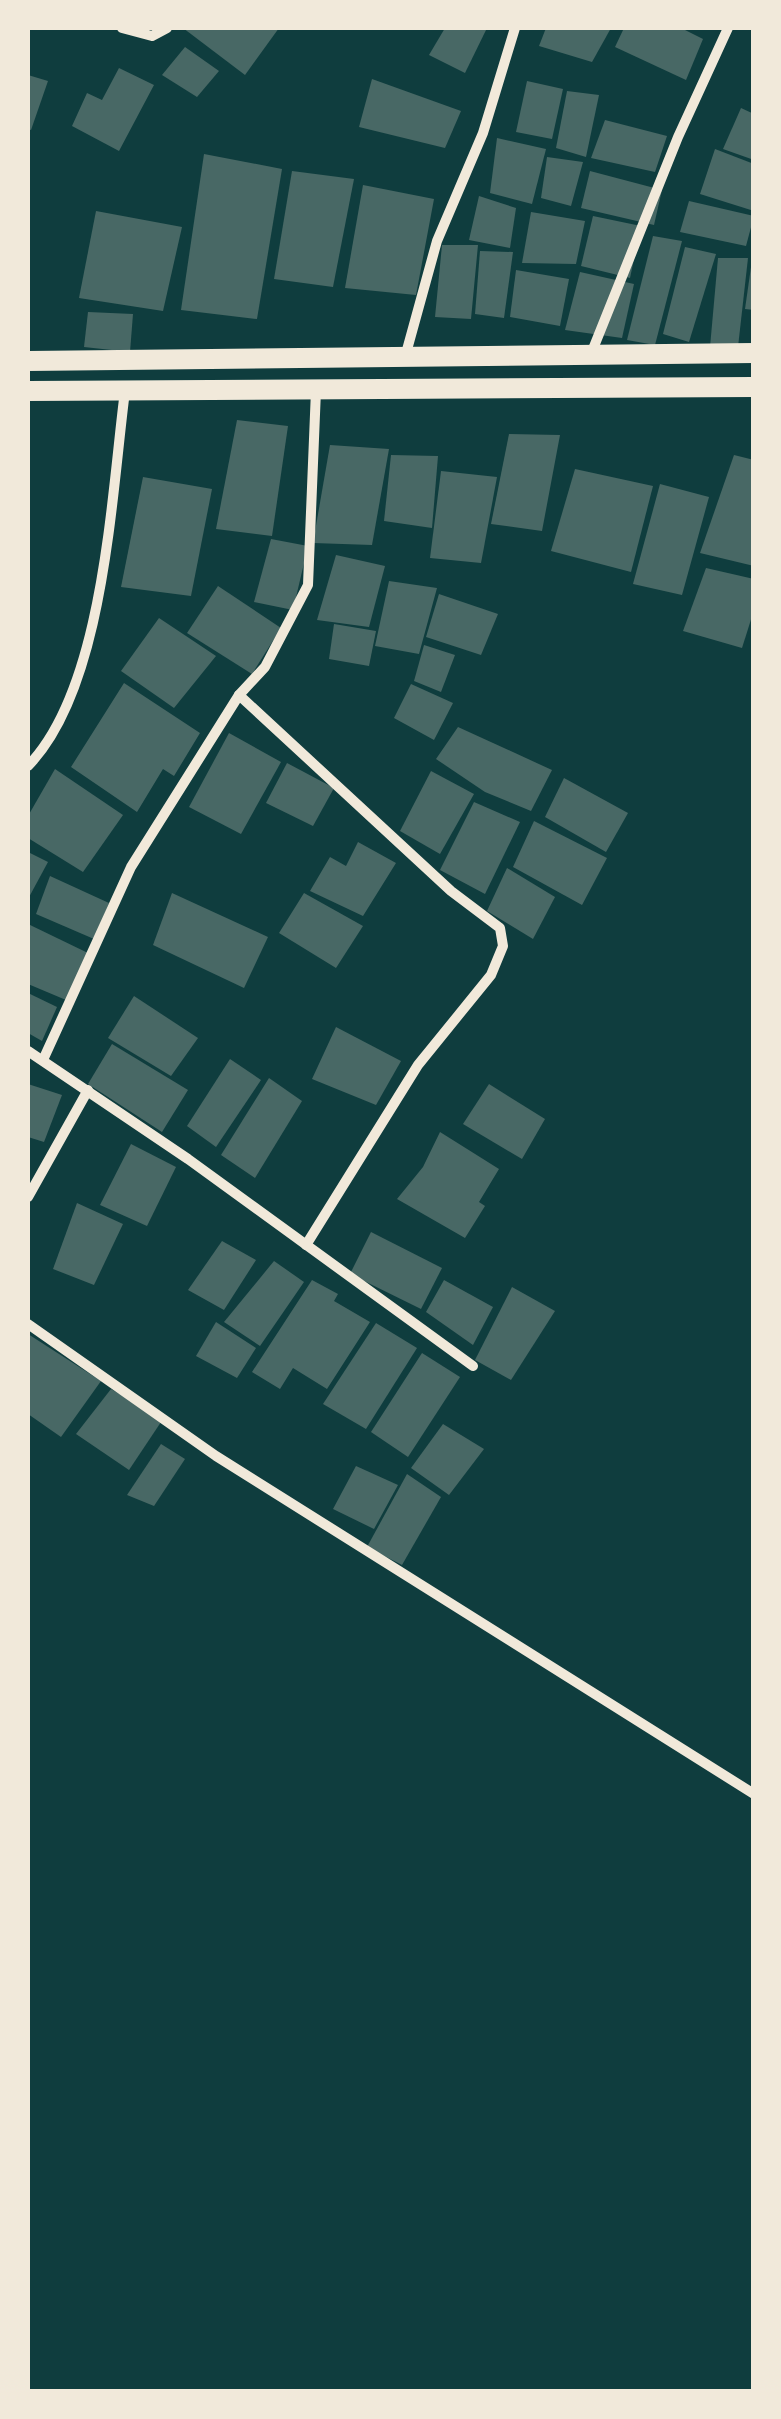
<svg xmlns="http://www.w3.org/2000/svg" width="781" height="2419" font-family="Poppins,sans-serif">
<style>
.building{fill:#486865}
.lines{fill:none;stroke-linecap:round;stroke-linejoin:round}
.minor{stroke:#f1e9da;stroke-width:10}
.secondary{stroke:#f1e9da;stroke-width:20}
</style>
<rect width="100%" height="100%" fill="#0f3d3e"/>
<g class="building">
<path d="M183,28H279L245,75Z"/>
<path d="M445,28H487L465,73L429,55Z"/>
<path d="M546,28H611L592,62L539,46Z"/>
<path d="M624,28H681L703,39L686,80L615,47Z"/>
<path d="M185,47L219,71L197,97L162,75Z"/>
<path d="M119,68L154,85L119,151L72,126L87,93L102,100Z"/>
<path d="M28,75L48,81L31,130L28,129Z"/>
<path d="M372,79L461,111L445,148L359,127Z"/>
<path d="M527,81L563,89L552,139L516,132Z"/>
<path d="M567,91L599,95L586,157L556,148Z"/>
<path d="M741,108L754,114V160L723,149Z"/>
<path d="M605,120L667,136L655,172L591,158Z"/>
<path d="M497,138L546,149L532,204L490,193Z"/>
<path d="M715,149L754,164V211L700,194Z"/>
<path d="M204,154L282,169L257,319L181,310Z"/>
<path d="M547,157L583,162L571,206L541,198Z"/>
<path d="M292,171L354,179L333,287L274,279Z"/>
<path d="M590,171L662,190L654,225L581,208Z"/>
<path d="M363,185L434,199L416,295L345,288Z"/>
<path d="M479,196L516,208L510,248L469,240Z"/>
<path d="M689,201L754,216L746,246L680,232Z"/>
<path d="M96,211L182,227L163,311L79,298Z"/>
<path d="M531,212L585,221L576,264L522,263Z"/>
<path d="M593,216L641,226L630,278L581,266Z"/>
<path d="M653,236L682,241L655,345L627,340Z"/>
<path d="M442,245H478L471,319L435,317Z"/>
<path d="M685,247L716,254L689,342L663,334Z"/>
<path d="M480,251L513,252L504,318L475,314Z"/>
<path d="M718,258H748L738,347H710Z"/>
<path d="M751,267H754V310L745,309Z"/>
<path d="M516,270L569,279L560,326L510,317Z"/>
<path d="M580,272L634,284L622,338L565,330Z"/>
<path d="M88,312L133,314L130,352L84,347Z"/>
<path d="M237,420L288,426L272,536L216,529Z"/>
<path d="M509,434L560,435L542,531L491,524Z"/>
<path d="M330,445L389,449L372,545L313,543Z"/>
<path d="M391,455L438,456L432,528L384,521Z"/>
<path d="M734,455L754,460V566L700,553Z"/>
<path d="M575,469L653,486L631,572L551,551Z"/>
<path d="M441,471L497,477L481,563L430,558Z"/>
<path d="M143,477L212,489L191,596L121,587Z"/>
<path d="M660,484L709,497L682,595L633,584Z"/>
<path d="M271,539L308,546L293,610L254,602Z"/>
<path d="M336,555L385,566L369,627L317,620Z"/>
<path d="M706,568L754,579V610L742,648L683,631Z"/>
<path d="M389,581L437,588L419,654L375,646Z"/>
<path d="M218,586L281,628L252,674L187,633Z"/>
<path d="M439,594L498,614L481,655L426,637Z"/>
<path d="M159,618L216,656L174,708L121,671Z"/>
<path d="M334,624L376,631L369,666L329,659Z"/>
<path d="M424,645L455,655L441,692L414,681Z"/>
<path d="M124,683L200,733L174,776L163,769L137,812L71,767Z"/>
<path d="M411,684L453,703L434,740L394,718Z"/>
<path d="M458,727L552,770L531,811L485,792L436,759Z"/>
<path d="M229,733L281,762L241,834L189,807Z"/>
<path d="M287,763L334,788L313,826L266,803Z"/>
<path d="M55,769L123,815L83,872L28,838V816Z"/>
<path d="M431,771L474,794L440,854L400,831Z"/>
<path d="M564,778L628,813L606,852L545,817Z"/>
<path d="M474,802L520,822L485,894L440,870Z"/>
<path d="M534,821L607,858L582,905L513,867Z"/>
<path d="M358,842L396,863L363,916L310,891L330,857L346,866Z"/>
<path d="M28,852L48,862L28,899Z"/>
<path d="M507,868L555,897L533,939L487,911Z"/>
<path d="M50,876L109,903L94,939L36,914Z"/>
<path d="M172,893L268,937L244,988L153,945Z"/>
<path d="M304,893L363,926L336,968L279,933Z"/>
<path d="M28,924L88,953L66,1000L28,984Z"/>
<path d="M28,993L57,1007L42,1041L28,1033Z"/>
<path d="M134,996L198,1038L171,1076L108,1038Z"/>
<path d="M336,1027L401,1061L376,1105L312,1079Z"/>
<path d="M112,1044L188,1090L162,1132L88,1084Z"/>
<path d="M230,1059L261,1080L216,1147L187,1126Z"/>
<path d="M269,1078L302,1101L255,1178L221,1155Z"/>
<path d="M28,1084L62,1095L44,1142L28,1137Z"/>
<path d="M489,1084L545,1119L522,1159L463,1124Z"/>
<path d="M440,1132L499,1169L479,1202L485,1206L465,1238L397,1199L423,1167Z"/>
<path d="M131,1144L176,1167L147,1226L100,1205Z"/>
<path d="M77,1203L123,1224L94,1285L53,1269Z"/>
<path d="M371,1232L442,1268L421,1309L350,1274Z"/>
<path d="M222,1241L256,1260L224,1310L188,1290Z"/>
<path d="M274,1261L304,1282L260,1346L224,1322Z"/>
<path d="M312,1280L338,1294L334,1301L370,1322L327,1389L293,1368L280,1389L252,1372Z"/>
<path d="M444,1280L493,1307L473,1345L426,1312Z"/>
<path d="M512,1287L555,1311L511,1380L475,1360Z"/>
<path d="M216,1322L256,1348L237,1378L196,1356Z"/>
<path d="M376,1323L417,1348L366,1429L323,1404Z"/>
<path d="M28,1334L101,1381L61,1437L28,1414Z"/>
<path d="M422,1353L460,1377L408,1457L371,1432Z"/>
<path d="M111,1389L163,1419L129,1470L76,1434Z"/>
<path d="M443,1424L484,1449L449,1495L411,1468Z"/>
<path d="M161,1444L185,1459L154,1506L127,1495Z"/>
<path d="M356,1466L398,1485L374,1529L333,1509Z"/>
<path d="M407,1474L441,1497L402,1565L367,1547Z"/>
</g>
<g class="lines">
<g class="minor">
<path d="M122,28L152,36L167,28"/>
<path d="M591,354L678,137L728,28"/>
<path d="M405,357L437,241L483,133L515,28"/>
<path d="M239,695L451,891L500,928L503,946L491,975L418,1065L306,1245"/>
<path d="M28,766C104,688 111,498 125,391"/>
<path d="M28,1051L188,1159L473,1366"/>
<path d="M43,1060L131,867L239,695L265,667L308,585L316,390"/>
<path d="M28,1197L88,1090"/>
<path d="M28,1324L216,1456L754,1794"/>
</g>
<g class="secondary">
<path d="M28,361L754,353"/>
<path d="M28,391L754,387"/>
</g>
</g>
<rect width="781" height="2419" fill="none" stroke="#f1e9da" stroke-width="60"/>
</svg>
